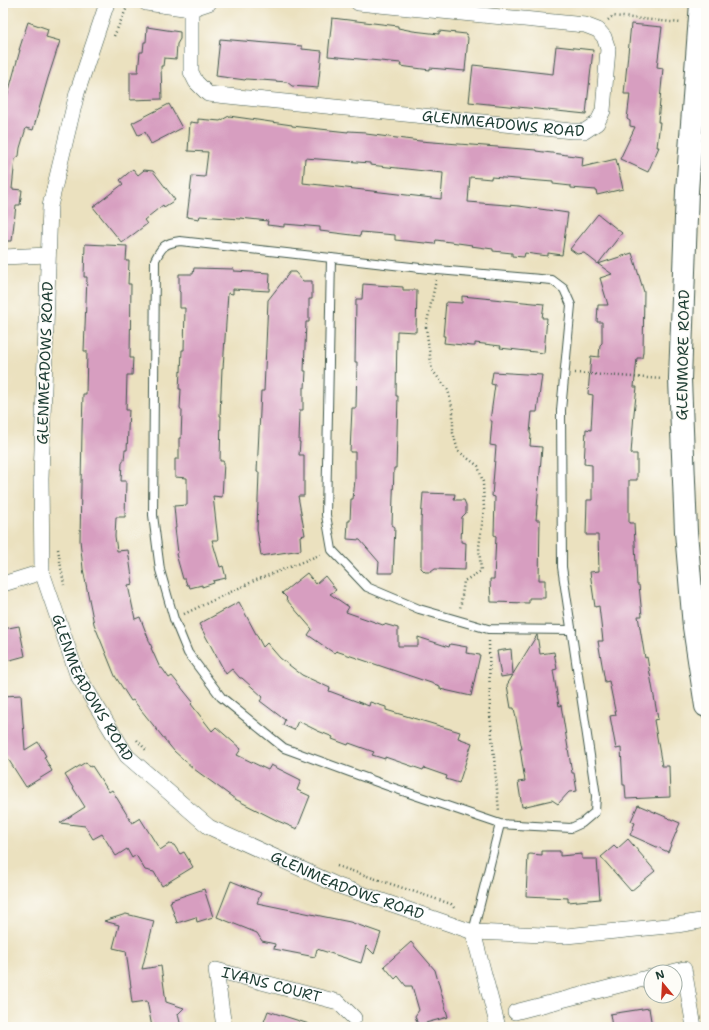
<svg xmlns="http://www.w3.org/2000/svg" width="709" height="1030" font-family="'Shantell Sans',sans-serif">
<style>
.building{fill:#d79ec0;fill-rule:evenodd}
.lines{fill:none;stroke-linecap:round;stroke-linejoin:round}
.lane-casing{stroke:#3e5649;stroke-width:10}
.street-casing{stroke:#3e5649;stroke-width:16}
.secondary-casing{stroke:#3e5649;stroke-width:24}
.path{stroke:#3e5649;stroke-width:2.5;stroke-dasharray:1 3;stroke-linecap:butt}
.lane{stroke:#fff;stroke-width:8}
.street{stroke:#fff;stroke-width:15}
.secondary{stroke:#fff;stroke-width:22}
.labels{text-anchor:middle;stroke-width:3;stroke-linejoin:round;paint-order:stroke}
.street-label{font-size:15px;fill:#1f3d34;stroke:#fdfcf7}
</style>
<rect width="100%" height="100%" fill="#fdfcf7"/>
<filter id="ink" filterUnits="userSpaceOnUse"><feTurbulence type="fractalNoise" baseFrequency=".025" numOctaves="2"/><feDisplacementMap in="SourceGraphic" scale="8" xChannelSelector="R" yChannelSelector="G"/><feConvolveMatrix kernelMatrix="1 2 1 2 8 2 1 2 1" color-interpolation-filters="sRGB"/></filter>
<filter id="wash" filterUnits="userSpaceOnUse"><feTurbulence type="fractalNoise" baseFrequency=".012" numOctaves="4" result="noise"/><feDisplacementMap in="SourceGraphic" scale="16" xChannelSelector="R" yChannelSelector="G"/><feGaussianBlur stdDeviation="0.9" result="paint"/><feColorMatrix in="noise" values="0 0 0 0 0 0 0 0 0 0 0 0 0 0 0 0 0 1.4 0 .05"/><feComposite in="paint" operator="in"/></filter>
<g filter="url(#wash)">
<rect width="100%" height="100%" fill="#ebe1bf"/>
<g id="blocks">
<g class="building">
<path d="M332,18L398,26V28L413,31L439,34V31L466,34L468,38L465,71L430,68V70L400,66L401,63L328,56Z"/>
<path d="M28,22L48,29L46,37L60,41L48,78L33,130L26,128L20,148L19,156L15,159L12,189L22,190L20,205H16L12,241H3V112L20,50H19Z"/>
<path d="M631,24L662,27L657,67L663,68L658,122H660L657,147H659L648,172L620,159L635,127L630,126V121L627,119L630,94H624Z"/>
<path d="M147,27L180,32V39L177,44L176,59L164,58L163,66H161L162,99L130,100V72H138L140,52H143L144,42H146Z"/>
<path d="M220,39L302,46V49L322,51L318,88L292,86L287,82L261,80L246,79L245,80L216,76Z"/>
<path d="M556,46L593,50L586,114L469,102L473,65L553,74Z"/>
<path d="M169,104L182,128L151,144L145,132L138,135L132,123Z"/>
<path d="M229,116L292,125V126L348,132V131L366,132V134L420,141L536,150V151L583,157L582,167L616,159L623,189L597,195L596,190L571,188V186L553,184V182L491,177V179L470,177L468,202L519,206L568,213L562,255L548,253V256L525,253L524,257L512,256V253L493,251V249L471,246L472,245L436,240L435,244L395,240V235L361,232L360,236L320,231V227L284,224V227L267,225L268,221L240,218V219L200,216L199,219L187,217L192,176L205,177L208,152L188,151L190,122L198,123V119L220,121ZM305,158L370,163V165L443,173L441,199L303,183Z"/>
<path d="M133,169L138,175L144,170L153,171L175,200L164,207L163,205L144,220L147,224L122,243L93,207L123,184L120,180Z"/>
<path d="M598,214L622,233L598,264L584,253L577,254L570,249Z"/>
<path d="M85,244L127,246L126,261H129L128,284H131L130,358H133L132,375H127L126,410H129L127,450H125L124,460L122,463L121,481H126L125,517H116L115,536L117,551L128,550L133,584L128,585L135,619L140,617L152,648H151L160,668H162L169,678L172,676L193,702L191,704L212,731L216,727L241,749L237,755L268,770L271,765L301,780L297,790L310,796L297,829L278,821L235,799L194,769L174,751L133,700L131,701L115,676L94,624L83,569L80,540L82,431L83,394H86L87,351H84L87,277H84Z"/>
<path d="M632,253L644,292L643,352L642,358H637L634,387H637L634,413L631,454H637V480H629V523H634L637,585H639L642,616H638L645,658L647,657L658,719L654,720L662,766H669L670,797L626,799L625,785H623L621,748L616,749L610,716L616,715L609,681L605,682L598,641H603L599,606L595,607L590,572L599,571L598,535H586L587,500H592V465L584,464L586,429L591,430L593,395L588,394L591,356L599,357L600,345L602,343V322H597L598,305H608L600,278L612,274L598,264Z"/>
<path d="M194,268L234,269V271L270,273L269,291L233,289V294L228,293L223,368H222L220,416H221L220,461H223L224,463L222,497L213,496L218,540H212L220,567L223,566L226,578L213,581L214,583L202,587V585L190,588L189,585H187L185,579H183L176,554L178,553L175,528H176L174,506L187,505V478L175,477V459H179V438H181L182,411L180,408L181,389H179L180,371L181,372L182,350H184L185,308H180V292L179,291V274H193Z"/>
<path d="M290,272H295L303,281H312V299H309V322H306L304,371H306L305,388H303V410H300L299,442H300L299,455H304V496H298L305,535L300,536L301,550L261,556L257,529L259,472H257L261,391H264L268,300Z"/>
<path d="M363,284L403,287V290H417L416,332L397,331L396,396H398L396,468H394L392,525L395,527L393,573H378L379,562L360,540L347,539L348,521H350L351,499H353L355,480V452H350L352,408H356L357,362H355L356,299H362Z"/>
<path d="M462,296L544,304L542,318H547L544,353L500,348L501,346L475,343V346H472L444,343L445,336H443L446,302L462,303Z"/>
<path d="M493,372L542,375L537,412H532L530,433L531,435L530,446L542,447L536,520H540L539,580H545V598H529V603L491,602L490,579H494L496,536L494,535L495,497L492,496L496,446L490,445L492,421H490L495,385L491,384Z"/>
<path d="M423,493L455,494L454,500H464L466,505V513L462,517L461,542L466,543L465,570L435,569L431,572H425L421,568V521Z"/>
<path d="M307,573L316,584L325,576L336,590L330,594L349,607L346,612L383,625L384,624L398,628V646H418V637L449,647L450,644L467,647L466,653L480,655L471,696L440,689V686L336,651L334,653L308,635L312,629L286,599L287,598L282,593Z"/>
<path d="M239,602L263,647L267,643L280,658L302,675L330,688L329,691L369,706L370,702L386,707V710L460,732L458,738L472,743L459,783L446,779L447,776L424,768L423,770L385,757V759L372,755L374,752L349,743L348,745L332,739L333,737L318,731L298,721L294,730L283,725L285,720L260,701L263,697L242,678H240L232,669L226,674L199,624Z"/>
<path d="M19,626L25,656L3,662V629Z"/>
<path d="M537,635L540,654L554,652L557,669L553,670L559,706L561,705L572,773H574L577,791L569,792L558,804L552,800L522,807L518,782L525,781L520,749H522L514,708H511L507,685L513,675L501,677L497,651L511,649L513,674Z"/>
<path d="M21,695L25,750L38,742L46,756L44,757L52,771L26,787L3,751V696Z"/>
<path d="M86,762L90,767L92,766L109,792L112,790L132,823L140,818L160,850L169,844L174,845L180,854L184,852L193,867L162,886L154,872L145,870L136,855L132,858L127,849L116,856L102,834L93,839L85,826L60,823L85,807L65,775Z"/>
<path d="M638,805L680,823L668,852L630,835L635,823L631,821Z"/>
<path d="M628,839L655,871L631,891L601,857L614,846L617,849Z"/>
<path d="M542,851H560V856L582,854V859H597L600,899L568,902V898L526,896L528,855L530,854L542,855Z"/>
<path d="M231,881L261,893L257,903L350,922L381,933L374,954L366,946L361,963L317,949L315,957L274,949L275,944L262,941L257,933L217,917Z"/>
<path d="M204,889L213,917L197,922L196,917L177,923L170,902L172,901L171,900Z"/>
<path d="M126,914L154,921L142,969L161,966L166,1002L184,1008L178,1014L181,1027H152L147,1001L132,1003L130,987H131L126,951L113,948L119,925L104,921Z"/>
<path d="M411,942L435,970L448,1017L418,1025L415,1016L419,1010L412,986H406L398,976L395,979L384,966Z"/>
<path d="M649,1008L652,1027H612L610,1014Z"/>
<path d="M268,1011L309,1024V1027H262Z"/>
</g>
</g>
</g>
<g filter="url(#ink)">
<use href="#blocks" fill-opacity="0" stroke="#3e5649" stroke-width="1"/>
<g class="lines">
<g class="lane-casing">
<g id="lane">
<path d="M331,258L326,515L332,550L367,587L419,609L488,629L572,630"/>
<path d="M473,932L500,824L571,828L582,823L595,812L596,796L562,567L561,410L571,305L564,289L552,280L438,270L180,241C165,243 162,246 155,260L153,515L160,570L174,619L188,653L221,697L284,748L388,786L500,824"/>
</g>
</g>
<g class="street-casing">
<g id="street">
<path id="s1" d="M107,3L77,93L50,206L41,479L42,572L77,674L127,756L209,827L339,886L473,932L566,936L677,925L706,920"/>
<path d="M146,3L191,9L209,3"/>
<path id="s2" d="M191,9V72L196,82L208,94L572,131H585L597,123L603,111L608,49L604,37L598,30L585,25L358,3"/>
<path d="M3,257L48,255"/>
<path d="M3,584L42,572"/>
<path d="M473,932L498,1027"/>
<path d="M672,972L684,969L694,1027"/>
<path d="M515,1012L651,977"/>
<path id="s3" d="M224,1027L216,970L338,1002L354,1018"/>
</g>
</g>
<g class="secondary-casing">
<path id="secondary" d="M701,3L687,191L680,379L686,532L694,627L706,706"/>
</g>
<g class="path">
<path d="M608,20L613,16L681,23"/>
<path d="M114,36L129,3"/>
<path d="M436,280L426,327L432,370L448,390L453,410V433L458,451L478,466L483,482L484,510L479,547L481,571L464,581L460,610"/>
<path d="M575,373L662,379"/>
<path d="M58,549L64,585"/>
<path d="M184,614L254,581L322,554"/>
<path d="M489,641L490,714L499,811"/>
<path d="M137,740L146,750"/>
<path d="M337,866L451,904L455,909"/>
</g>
<use href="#lane" class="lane"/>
<use href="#street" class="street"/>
<use href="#secondary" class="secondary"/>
</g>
</g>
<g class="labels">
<g class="street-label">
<text dy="5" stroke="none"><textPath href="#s2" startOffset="388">GLENMEADOWS ROAD</textPath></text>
<text transform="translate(683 355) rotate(-89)" y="5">GLENMORE ROAD</text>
<text transform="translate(45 363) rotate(-88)" y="5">GLENMEADOWS ROAD</text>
<text dy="5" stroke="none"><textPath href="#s1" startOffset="704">GLENMEADOWS ROAD</textPath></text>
<text dy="5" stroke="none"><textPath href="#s1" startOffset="1040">GLENMEADOWS ROAD</textPath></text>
<text dy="5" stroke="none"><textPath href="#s3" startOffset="115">IVANS COURT</textPath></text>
</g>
</g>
<rect width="709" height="1030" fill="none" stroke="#fdfcf7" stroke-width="16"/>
<g transform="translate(663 984) rotate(342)"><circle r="19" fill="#fdfcf7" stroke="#a4b0a9"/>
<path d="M0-3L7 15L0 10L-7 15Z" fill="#c8321e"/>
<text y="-6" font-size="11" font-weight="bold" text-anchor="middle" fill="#1f3d34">N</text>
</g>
</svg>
